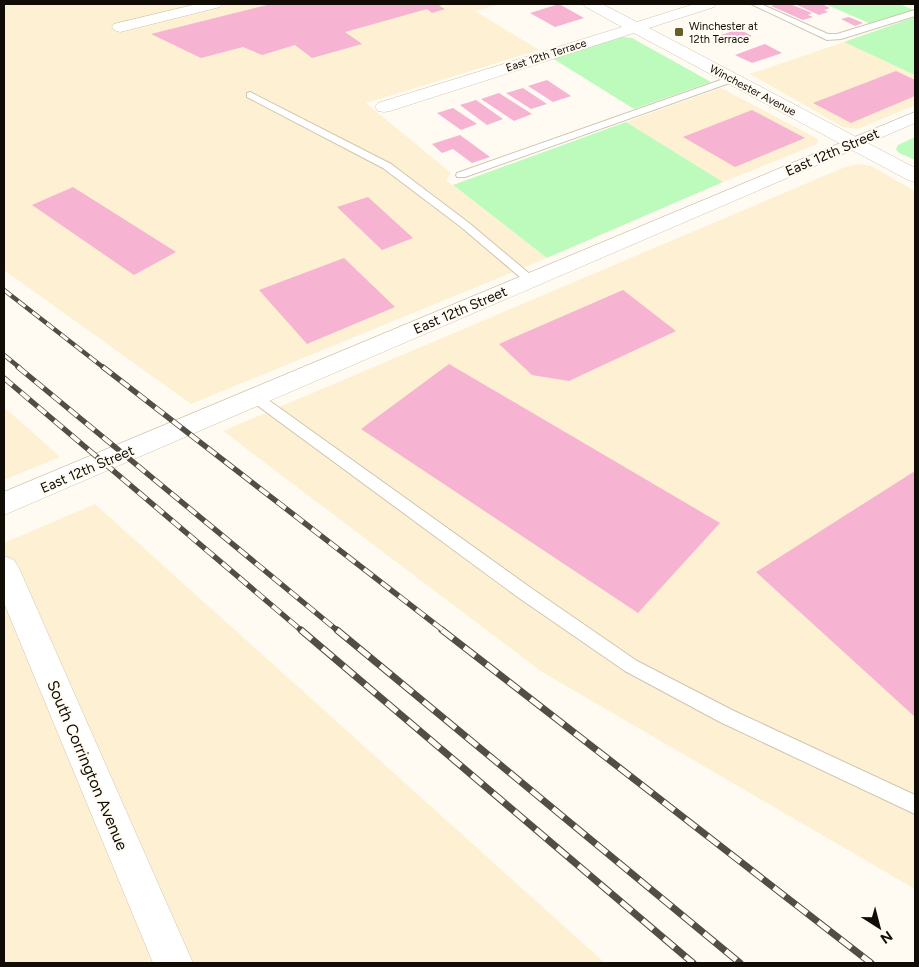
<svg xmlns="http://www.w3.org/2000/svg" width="919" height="967" font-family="Figtree,sans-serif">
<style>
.built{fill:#fef0d2}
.green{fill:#bdfbbc}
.building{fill:#f6b3d2}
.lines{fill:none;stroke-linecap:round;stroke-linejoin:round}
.service-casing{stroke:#cfc6b0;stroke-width:2}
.minor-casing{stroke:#cfc6b0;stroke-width:1}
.tertiary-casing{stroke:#cfc6b0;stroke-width:1}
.service{fill:#fff;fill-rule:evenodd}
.minor{fill:#fff;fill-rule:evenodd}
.tertiary{fill:#fff;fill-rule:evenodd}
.rail-far2-casing{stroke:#524e46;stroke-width:4.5}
.rail-far1-casing{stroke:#524e46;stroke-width:5.5}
.rail-casing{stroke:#524e46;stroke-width:7}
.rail-far2{stroke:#fffbf2;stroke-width:3;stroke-dasharray:9;stroke-linecap:butt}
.rail-far1{stroke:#fffbf2;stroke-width:4;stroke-dasharray:11;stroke-linecap:butt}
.rail{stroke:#fffbf2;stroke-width:5;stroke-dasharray:14;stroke-linecap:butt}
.poi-dot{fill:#665e2a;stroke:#fffbf2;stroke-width:2}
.labels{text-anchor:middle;stroke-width:4;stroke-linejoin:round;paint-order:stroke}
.far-poi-label{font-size:11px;fill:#110d06;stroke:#fffbf2;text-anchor:start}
.far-street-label{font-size:11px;fill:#110d06;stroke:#fffbf2}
.street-label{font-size:14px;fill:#110d06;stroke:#fffbf2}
.near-street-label{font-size:16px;fill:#110d06;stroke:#fffbf2}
</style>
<rect width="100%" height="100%" fill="#fffbf2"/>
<g class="built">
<path d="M4,4H501L475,11L539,50L366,103L451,173L446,180L547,258L191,404L4,270Z"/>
<path d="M844,42L915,75V105L858,129L843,127L750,74Z"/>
<path d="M721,88L818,139L817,144L723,182L626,122Z"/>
<path d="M859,164L871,166L915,191V889L542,672L223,431L845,167Z"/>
<path d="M4,407L60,457L4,480Z"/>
<path d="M95,504L605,963H4V543Z"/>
</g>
<g class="green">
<path d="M825,4H900L914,10L871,24Z"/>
<path d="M915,17V75L844,42Z"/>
<path d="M622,37L632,38L711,82L634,109L552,58Z"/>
<path d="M626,122L723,182L547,258L453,185Z"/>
<path d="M915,137V160L899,153L896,149L898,145Z"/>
</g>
<g class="building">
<path d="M271,4H445L439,6L445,9L432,13L427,9L345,32L362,44L312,58L295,45L262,55L243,47L201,58L151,34Z"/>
<path d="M559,4L584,18L555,27L530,13Z"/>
<path d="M778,4H790L812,13L808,15L813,17L803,20L771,6Z"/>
<path d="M795,4H822L830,8L824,10L828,12L819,15Z"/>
<path d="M849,17L863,23L855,26L841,19Z"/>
<path d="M739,29L752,36L728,44L715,37Z"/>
<path d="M765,44L782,53L752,63L735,55Z"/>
<path d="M896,71L915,80V96L851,123L813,103Z"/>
<path d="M547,80L571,96L553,102L528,86Z"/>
<path d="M523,88L547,104L531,109L506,93Z"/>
<path d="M499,93L532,114L514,121L481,99Z"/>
<path d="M476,100L503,119L487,125L460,105Z"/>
<path d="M453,108L477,124L461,130L437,113Z"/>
<path d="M752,110L805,138L735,167L683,137Z"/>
<path d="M460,135L490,157L472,163L453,149L442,153L432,144Z"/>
<path d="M73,187L176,252L134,275L32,205Z"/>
<path d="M368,197L413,238L382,250L337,207Z"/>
<path d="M344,258L395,307L307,344L259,290Z"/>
<path d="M623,290L676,331L569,381L532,375L499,344Z"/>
<path d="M449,364L720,523L638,613L361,429Z"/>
<path d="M915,471V717L756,572Z"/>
</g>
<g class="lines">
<g class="service-casing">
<g id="service">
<path d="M751,4H761L828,34H837L915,10V16L841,39L827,40Z"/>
<path d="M732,76L737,79L735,81L465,177H457L456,175L457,173Z"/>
<path d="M250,92L391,164L469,223L537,280L531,284L527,283L461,227L383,168L247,97V93Z"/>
<path d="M255,392L260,394L531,588L637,661L732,710L915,795V814L720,722L625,671L519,598L250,400L248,397L250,394Z"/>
</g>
</g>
<g class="minor-casing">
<g id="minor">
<path d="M197,4H223L220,7L120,32L114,30L112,27L114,24Z"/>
<path d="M583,4H602L637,22L694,4H716L714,7L649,28L915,168V182L908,180L634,33L390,111L384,112L378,111L375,107L378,103L622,27L586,7Z"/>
<path d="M4,556L14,560L19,568L193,963H153L4,603Z"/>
</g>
</g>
<g class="tertiary-casing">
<path id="tertiary" d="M915,112V123L4,515V492Z"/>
</g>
<use href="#service" class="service"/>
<use href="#minor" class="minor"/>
<use href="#tertiary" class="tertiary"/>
<g class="rail-far2-casing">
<g id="rail-far2">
<path d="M4,290L104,368"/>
<path d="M4,355L20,368"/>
</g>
</g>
<g class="rail-far1-casing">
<g id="rail-far1">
<path d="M18,367L338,631"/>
<path d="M103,367L444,631"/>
<path d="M4,378L302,631"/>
</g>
</g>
<g class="rail-casing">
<g id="rail">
<path d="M301,630L693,963"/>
<path d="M337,630L740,963"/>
<path d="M442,630L871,963"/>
</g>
</g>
<use href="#rail-far2" class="rail-far2"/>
<use href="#rail-far1" class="rail-far1"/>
<use href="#rail" class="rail"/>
</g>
<rect class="poi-dot" x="674" y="27" width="10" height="10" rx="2.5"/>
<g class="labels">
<g class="far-poi-label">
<text x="689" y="30">Winchester at<tspan x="689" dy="13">12th Terrace</tspan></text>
</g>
<g class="far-street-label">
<text transform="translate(546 55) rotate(-18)" y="4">East 12th Terrace</text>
<text transform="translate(753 90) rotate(28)" y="4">Winchester Avenue</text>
</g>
<g class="street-label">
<text transform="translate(832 152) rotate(-23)" y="5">East 12th Street</text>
<text transform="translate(460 310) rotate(-23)" y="5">East 12th Street</text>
<text transform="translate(87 469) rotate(-23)" y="5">East 12th Street</text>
</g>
<g class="near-street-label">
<text transform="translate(88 765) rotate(67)" y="6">South Corrington Avenue</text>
</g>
</g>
<rect width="919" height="967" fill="none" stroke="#110d06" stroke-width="10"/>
<g transform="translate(879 927) rotate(144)" stroke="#fffbf2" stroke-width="4" paint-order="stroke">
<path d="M0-4L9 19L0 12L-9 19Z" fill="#110d06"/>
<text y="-8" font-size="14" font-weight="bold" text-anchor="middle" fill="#110d06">N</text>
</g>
</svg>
